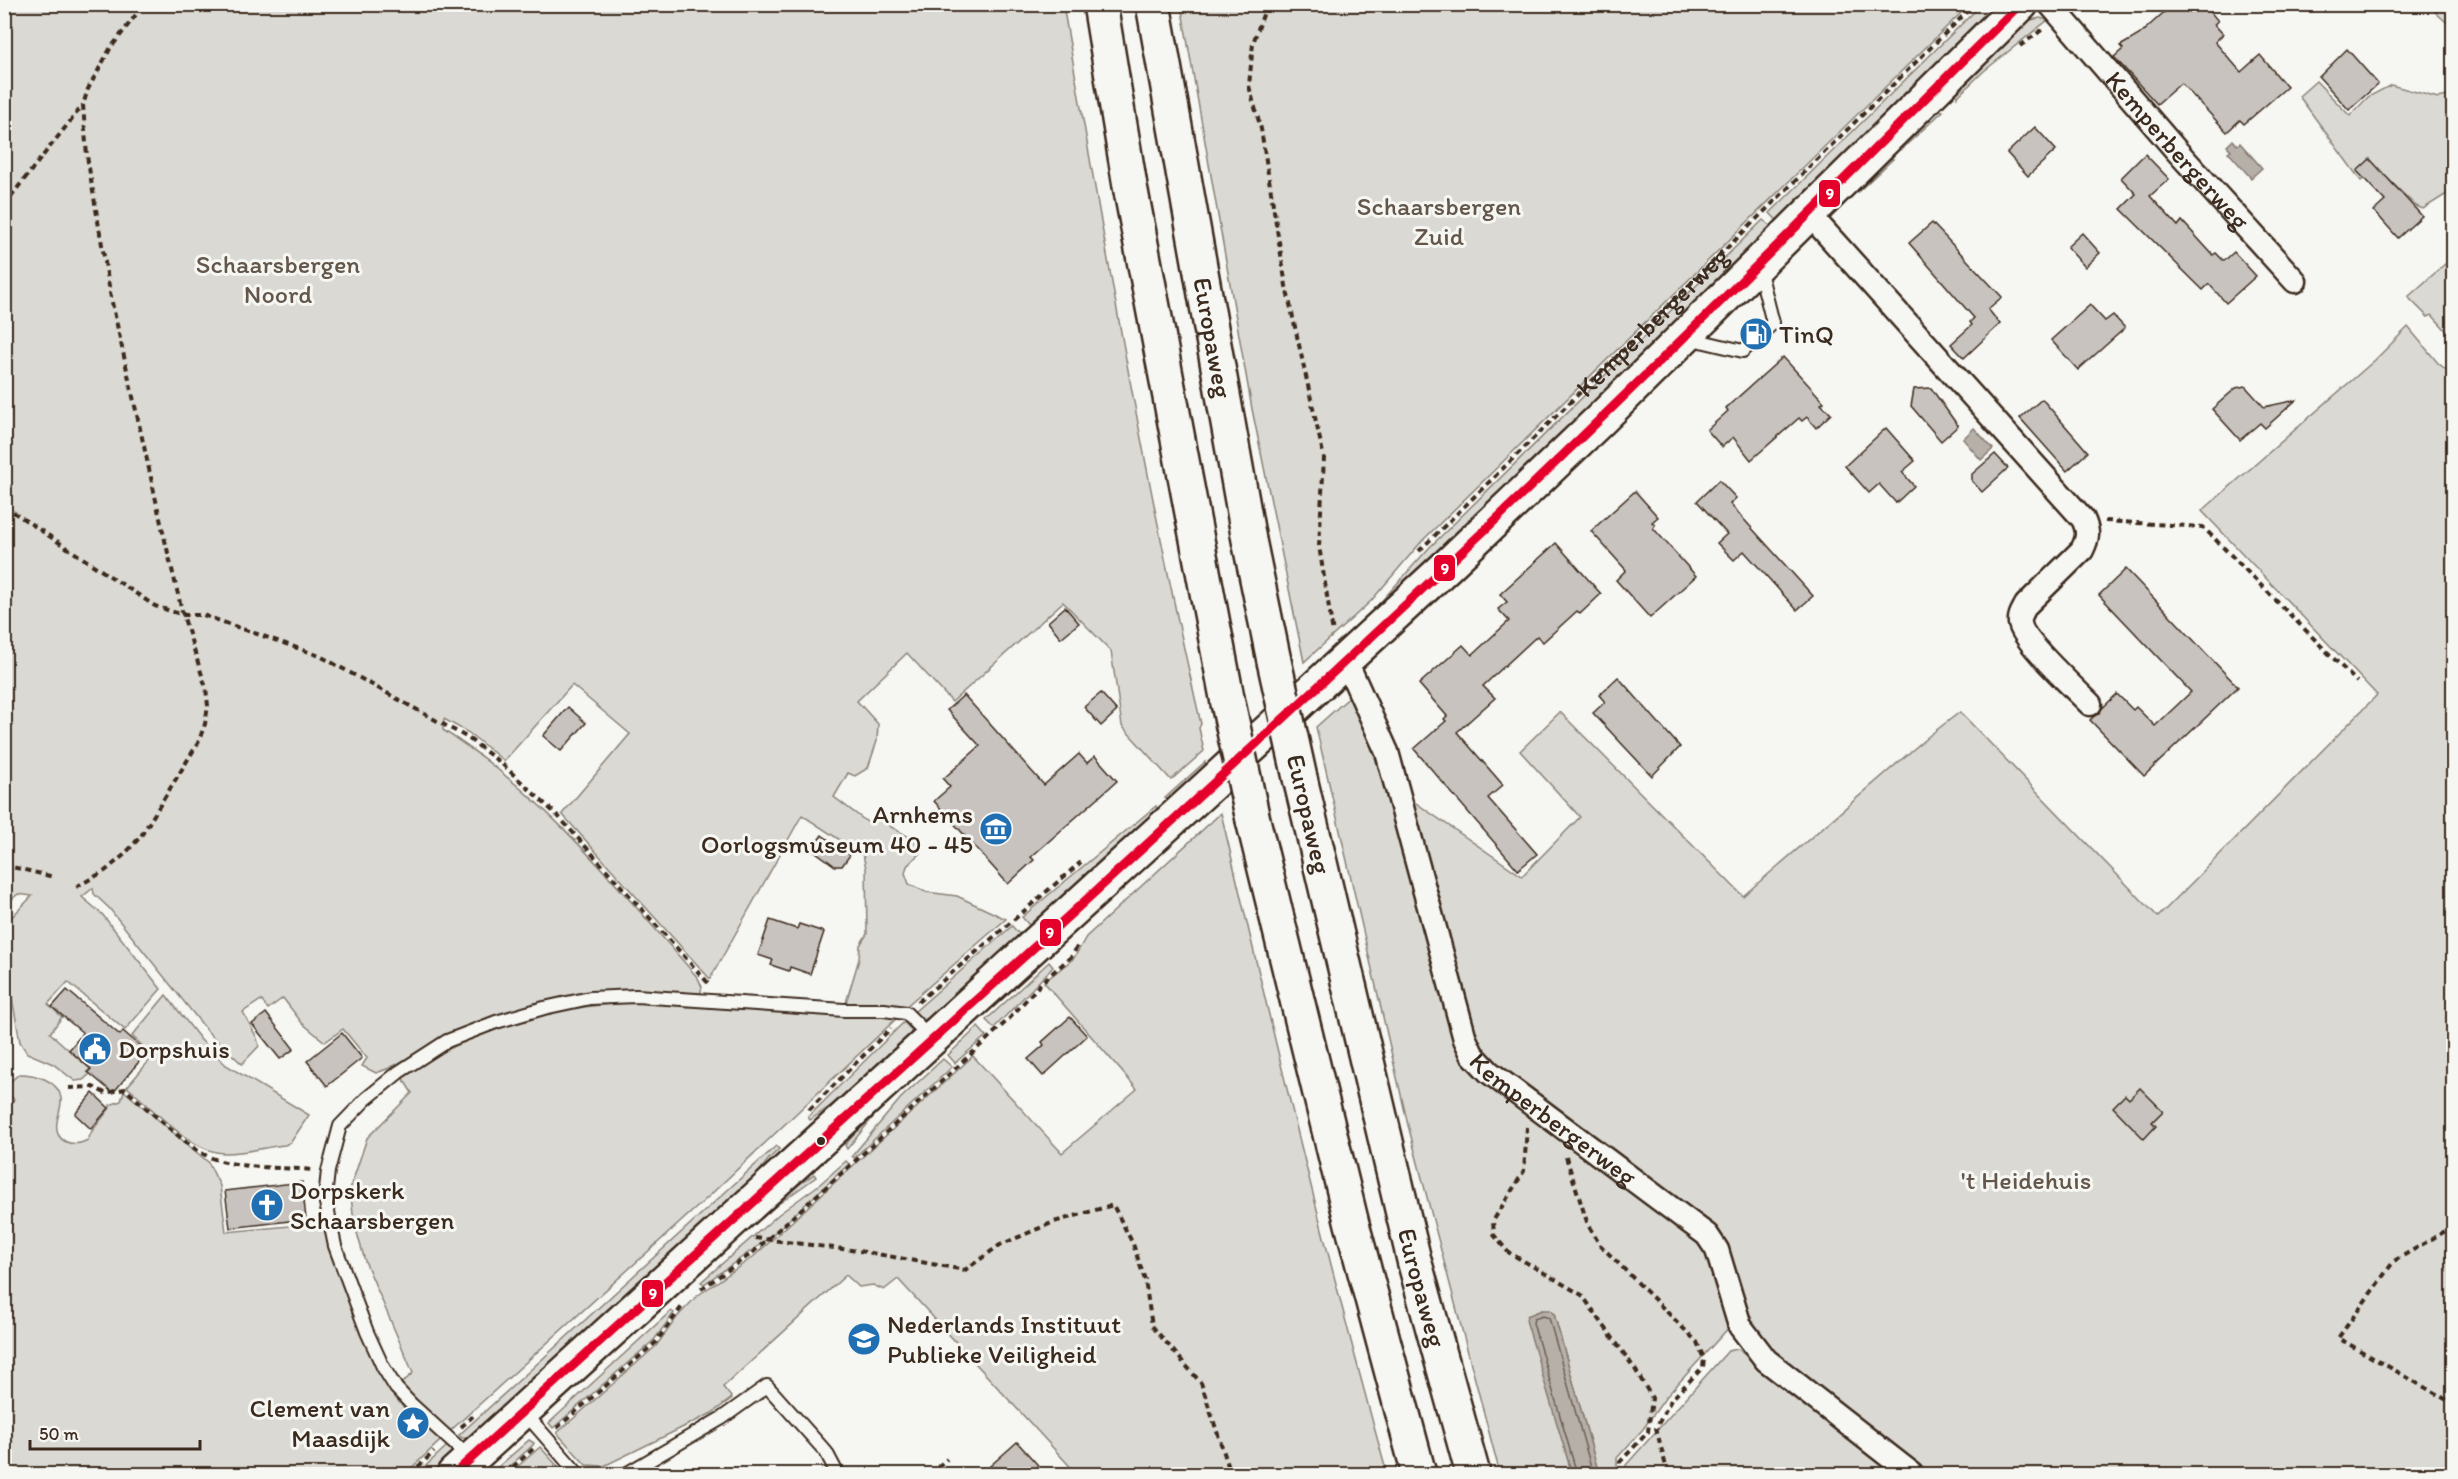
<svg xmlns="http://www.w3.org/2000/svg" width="2458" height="1479" font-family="Itim,sans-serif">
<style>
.green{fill:#dad9d3;stroke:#8a8278;stroke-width:1.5}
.water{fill:#b6b0a9;stroke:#857a71;stroke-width:1.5}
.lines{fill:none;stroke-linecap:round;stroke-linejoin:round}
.shore{stroke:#6c6056;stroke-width:1.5}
.building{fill:#c8c3be;stroke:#3b2a1e;stroke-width:1.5}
.lane-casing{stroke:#3b2a1e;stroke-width:16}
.street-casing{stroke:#3b2a1e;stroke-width:27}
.secondary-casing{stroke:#3b2a1e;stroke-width:38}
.highway-casing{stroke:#3b2a1e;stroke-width:38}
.path{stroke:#3b2a1e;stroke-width:4;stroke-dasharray:6 4.5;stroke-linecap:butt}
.lane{stroke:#f6f6f2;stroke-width:12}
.street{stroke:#f6f6f2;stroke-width:22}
.secondary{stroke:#f6f6f2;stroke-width:33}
.highway{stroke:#f6f6f2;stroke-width:33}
.highway-bridge-casing{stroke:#3b2a1e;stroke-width:38;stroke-linecap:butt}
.highway-bridge{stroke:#f6f6f2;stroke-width:33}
.bus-1-casing{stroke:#f6f6f2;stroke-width:14}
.bus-1{stroke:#e4002b;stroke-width:9}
.bus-dot{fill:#3b2a1e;stroke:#f6f6f2;stroke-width:2}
.labels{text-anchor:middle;stroke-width:6;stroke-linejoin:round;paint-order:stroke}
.street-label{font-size:26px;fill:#3b2a1e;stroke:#f6f6f2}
.park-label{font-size:26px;fill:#63564b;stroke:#f6f6f2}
.poi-label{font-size:26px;fill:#3b2a1e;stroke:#f6f6f2;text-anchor:start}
.line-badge{stroke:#f6f6f2;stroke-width:2}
.badge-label{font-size:16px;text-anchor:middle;font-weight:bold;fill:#fff}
</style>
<rect width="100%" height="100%" fill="#f6f6f2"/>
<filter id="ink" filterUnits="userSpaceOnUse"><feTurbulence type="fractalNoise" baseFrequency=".0167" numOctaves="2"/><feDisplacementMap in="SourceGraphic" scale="12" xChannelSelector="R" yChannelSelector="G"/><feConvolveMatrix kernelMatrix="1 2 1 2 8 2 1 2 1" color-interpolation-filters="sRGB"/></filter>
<g filter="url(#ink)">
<g class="green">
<path d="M4,5H1063C1105,245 1146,486 1201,724L1199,728L1204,751L1171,780L1122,726L1111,651L1063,602L952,702L907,653L857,701L878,724L877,741L868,768L855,776L848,773L834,797L867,822L882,820C892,832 916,833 920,853L907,866L905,873L909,884L926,892L957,896L1006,919L903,1009L845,1006L859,959L860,945L867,934L866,868L863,855L802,815L710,979L562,814L630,734L572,685L504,761L469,733L444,719L443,730C544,794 620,889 698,978L702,987L700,995C664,994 626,990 590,993C541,997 493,1017 449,1035C423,1046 403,1065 376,1073L362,1066L367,1058L343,1029L325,1042L302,1023L283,998L268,1009L261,1000L243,1012L257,1038L259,1046L242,1064L209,1033L109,908L94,894L93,888L82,897L102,914L161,989L125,1030L68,982L48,1004L62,1017L50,1033L90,1069L87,1072L90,1074L83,1080L75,1081L53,1064L27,1053L20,1042L5,959V924L32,896L18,894L5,905Z"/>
<path d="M1181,5V4L1969,5L1422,541L1371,601L1304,662L1252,409Z"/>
<path d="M1981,5H2007L1782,226L1770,213Z"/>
<path d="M2442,5H2447L2453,9V28L2435,12Z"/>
<path d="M2040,18L2048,20L1984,71L1957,97L1955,85L2021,22Z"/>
<path d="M2316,81L2350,116L2368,97L2391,85L2438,98L2453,95V190L2423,209L2416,206L2377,168L2361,181L2299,96Z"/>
<path d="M1933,108L1943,111L1902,149L1901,139Z"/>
<path d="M1883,157L1893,159L1858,192L1857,182Z"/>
<path d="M1763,220L1776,230L1341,646L1340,642L1377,606L1429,548Z"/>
<path d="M2453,257V338L2432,315L2428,317L2408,297Z"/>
<path d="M2408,327L2438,363L2454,376L2453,1474H1920L1769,1355L1745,1322L1722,1246L1476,1050L1410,799L1522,876L1580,817L1520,751L1560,712L1743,896L1930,735L1960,712L2158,917L2377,695L2202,511L2375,360Z"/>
<path d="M1353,694L1367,722L1460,1039L1701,1238L1732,1324L1666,1397L1643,1429L1617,1458V1474H1599L1554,1314L1542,1310L1527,1316L1572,1474H1500L1408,1125L1316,727Z"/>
<path d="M1205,762L1207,772L1173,802L1165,798Z"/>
<path d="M1156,806L1160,814L1039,927L1029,925L1022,917Z"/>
<path d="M1221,813C1273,1034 1326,1255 1387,1474H1077L898,1279L884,1290L873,1285L859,1287L846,1275L723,1387L732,1398L712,1413L604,1466L586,1465L557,1433L656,1346L678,1316L697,1296L753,1257L973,1056L1062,1153L1137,1089L1044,982L1074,958L1086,937Z"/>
<path d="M1012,926L1019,934V945L936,1020L922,1019L914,1012Z"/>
<path d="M1049,962L1053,967L994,1028L986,1020Z"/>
<path d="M166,995L201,1040L226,1065L309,1115L291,1142L285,1145C265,1147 245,1153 225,1153C191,1153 153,1108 127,1087L149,1061L151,1054L132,1036Z"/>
<path d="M635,1002L883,1014L898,1017L706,1199L450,1431L416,1401L401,1384L413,1373L365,1261L354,1222L350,1189L367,1138L412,1093L402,1077C473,1028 549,1007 635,1002Z"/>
<path d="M5,1005L11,1044L5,1050H4Z"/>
<path d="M904,1022L911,1030V1044L877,1074L810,1120L808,1117Z"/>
<path d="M978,1027L986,1036L955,1063L948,1055Z"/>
<path d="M943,1059L952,1067L854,1158L852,1156L901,1098Z"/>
<path d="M19,1074C35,1074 58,1080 61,1098C62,1107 58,1114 57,1122C54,1142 72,1148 88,1140L92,1131L110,1108V1105L121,1101L124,1091L208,1162L220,1186L226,1232L322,1223L362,1334L392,1391L399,1401L436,1434L440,1441L405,1474H5L4,1118L14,1099L5,1092L10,1082Z"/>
<path d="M893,1089L884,1104L847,1149L845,1145Z"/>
<path d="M776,1146L779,1149L768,1160L731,1208L477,1439L462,1438L459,1435Z"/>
<path d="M846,1161L849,1164L768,1239L704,1284L701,1282L779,1214L820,1184Z"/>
<path d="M814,1174L816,1177L777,1205L730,1245L546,1414V1407L748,1221Z"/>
<path d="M671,1311L674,1313L654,1340L553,1428L549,1423Z"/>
<path d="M1738,1349L1761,1364L1903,1474H1626V1465L1728,1351Z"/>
<path d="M529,1440L534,1443L533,1445L501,1474H490Z"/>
<path d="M447,1446L451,1450V1462L439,1474H417Z"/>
<path d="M540,1447L565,1474H509Z"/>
</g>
<g class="water">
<path d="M2233,140L2237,145L2240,143L2262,168L2251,178L2228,152L2231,150L2227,146Z"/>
<path d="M1974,428L1993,449L1981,460L1963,439Z"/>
<path d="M1542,1310H1550L1554,1314L1599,1474H1572L1526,1320L1527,1316Z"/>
</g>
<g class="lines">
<path class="shore" d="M1577,1474L1533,1323L1534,1319L1543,1316L1549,1318L1593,1474"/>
</g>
<g class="building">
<path d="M2173,4H2204L2218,21L2214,24L2223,34L2215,42L2241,72L2260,55L2287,87L2244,124L2240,120L2227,132L2181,83L2157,104L2114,57L2123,49L2120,46L2139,35Z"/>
<path d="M2347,49L2378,84L2349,110L2319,77Z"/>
<path d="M2035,127L2056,150L2028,176L2007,153Z"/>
<path d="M2145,154L2169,179L2150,196L2178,226L2182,221L2213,255L2216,253L2224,261L2234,252L2256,276L2226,303L2209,284L2203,290L2121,209L2136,194L2121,178Z"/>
<path d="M2370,159L2422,216L2398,238L2374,211L2385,201L2357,171Z"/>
<path d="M1932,223L2002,297L1988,309L2000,324L1964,358L1951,344L1972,325L1970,322L1974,318L1909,243Z"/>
<path d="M2082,233L2100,253L2085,267L2067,247Z"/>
<path d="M2090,305L2105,321L2113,315L2125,328L2078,370L2051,340Z"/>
<path d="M1783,357L1824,402L1821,404L1831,414L1816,428L1807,417L1802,421L1799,418L1751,460L1733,437L1722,447L1707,430L1728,411L1726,408Z"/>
<path d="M2245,386L2264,407L2296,400L2265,428L2260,423L2240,440L2212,409L2236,388Z"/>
<path d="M1931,388L1958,426L1941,441L1911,406L1914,389Z"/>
<path d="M2042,399L2088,452L2067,471L2020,418Z"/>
<path d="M1886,428L1915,461L1902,472L1914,486L1896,503L1879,484L1869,493L1845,466Z"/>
<path d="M1995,454L2008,468L1982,492L1972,481V474Z"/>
<path d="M1719,480L1736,498L1730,504L1813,596L1797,610L1744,551L1734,560L1717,543L1727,534L1697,501Z"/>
<path d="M1635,491L1658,517L1652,522L1655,525L1653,528L1696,576L1650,618L1616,580L1626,570L1591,531Z"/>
<path d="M1556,543L1601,594L1580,614L1577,611L1543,642L1537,636L1483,686L1495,698L1457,732L1503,785L1488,798L1537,854L1518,870L1414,749L1446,721L1444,719L1447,716L1419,684L1463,645L1472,655L1509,621L1498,609L1507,602L1500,594Z"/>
<path d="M2126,569L2238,687L2144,776L2090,720L2117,694L2133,710L2136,707L2155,726L2191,692L2099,595Z"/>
<path d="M1065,607L1079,623L1061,638L1048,622Z"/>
<path d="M1618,677L1680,747L1652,776L1593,713L1605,702L1599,695Z"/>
<path d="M1101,693L1117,711L1101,726L1084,707Z"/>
<path d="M964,695L1044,785L1079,754L1087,763L1095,756L1117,781L1031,857L1034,860L1008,884L934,801L950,787L943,779L980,746L947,710Z"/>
<path d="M568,707L586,723L561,751L543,736Z"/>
<path d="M822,835L850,855L842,866H835L812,849Z"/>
<path d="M770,920L797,929L799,924L824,932L810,974L790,967L789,971L771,965L773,960L758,955Z"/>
<path d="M67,990L120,1035L123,1031L147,1052L113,1093L88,1072L91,1069L69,1050L83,1033L52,1007Z"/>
<path d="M266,1013L294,1049L280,1059L252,1024Z"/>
<path d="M1070,1017L1087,1036L1043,1076L1028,1059L1044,1045L1042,1042Z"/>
<path d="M342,1033L362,1058L327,1086L307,1061Z"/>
<path d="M2140,1088L2163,1111L2152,1122L2156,1126L2144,1139L2113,1107L2125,1095L2129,1099Z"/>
<path d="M93,1093L109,1108L91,1129L75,1114Z"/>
<path d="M302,1182L306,1219L230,1228L225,1191Z"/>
<path d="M1017,1442L1046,1474H981Z"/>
</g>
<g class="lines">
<g class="lane-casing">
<g id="lane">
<path d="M1688,338L1743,351L1773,323L1759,268"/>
<path d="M524,1412L578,1474"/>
<path d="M470,1458L412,1405L396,1388L383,1367L367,1332L335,1246L325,1198L328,1171L340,1126L366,1099L399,1072L447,1041L496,1022L544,1008L590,998L636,996L844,1010H884L906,1013L930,1037"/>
<path d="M626,1474L722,1418L767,1386L826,1452L836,1471L835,1474"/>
</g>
</g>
<g class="street-casing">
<g id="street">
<path id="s2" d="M2050,4L2176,150L2295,281"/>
<path d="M1809,214L2083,519C2089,532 2088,538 2082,550L2026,605C2023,611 2019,616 2020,623C2021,639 2076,690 2090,704"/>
<path id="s3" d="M1346,661L1387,752L1465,1039L1472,1054L1489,1072L1707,1235L1717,1250L1740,1326L1766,1360L1912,1474"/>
</g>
</g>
<g class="secondary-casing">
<path id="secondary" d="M454,1474L1209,786L1448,565L1600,420L2021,4"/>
</g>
<g class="highway-casing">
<g id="highway">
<path d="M1100,4L1130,186L1228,703"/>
<path id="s4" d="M1153,4L1249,540L1274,661"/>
<path id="s5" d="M1300,778L1414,1260L1473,1474"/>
<path d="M1253,820L1352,1224L1419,1474"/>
</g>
</g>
<g class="path">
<path d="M1264,4V12L1253,43L1249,86L1261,129L1286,286L1324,458L1319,546L1333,633"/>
<path d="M2020,46L2043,29"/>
<path d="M4,205L83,105"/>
<path d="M4,506L155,606L183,615H203L320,656L468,738L502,764L559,817L709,984"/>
<path d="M2105,521L2203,527L2357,682"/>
<path id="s1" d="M1419,551L1975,4"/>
<path d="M4,865L54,877"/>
<path d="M76,887L105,871L124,855L141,836L198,743L205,724L208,706L206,688L183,615L163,532L111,298L87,156L83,105L88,89L110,49L144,4"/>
<path d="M918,1002L1081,862"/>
<path d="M69,1088L93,1087L105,1093L125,1089C147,1108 184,1144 207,1156C235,1169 281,1167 312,1170"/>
<path d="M809,1110L891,1028"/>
<path d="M1527,1127L1524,1171L1493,1221L1494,1235L1508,1252L1582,1295L1635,1369L1652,1398L1648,1432L1620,1462L1621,1474"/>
<path d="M1566,1157L1588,1225L1600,1245L1697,1342L1704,1359L1703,1367L1671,1400L1656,1428L1668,1474"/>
<path d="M2454,1226L2394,1261L2338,1338L2454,1404"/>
<path d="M755,1238L866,1252L965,1270L1000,1245L1054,1222L1113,1205L1133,1244L1145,1280L1152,1326L1201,1383L1228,1465L1215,1474"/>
<path d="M701,1289L751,1254L854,1162L1009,1019L1043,981L1072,956L1079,943"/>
<path d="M461,1427L473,1416"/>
<path d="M557,1428L655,1343L684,1304"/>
<path d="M410,1474L434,1452"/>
<path d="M505,1474L533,1449"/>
<path d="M938,1474L934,1470L947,1459"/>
</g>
<use href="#lane" class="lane"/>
<use href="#street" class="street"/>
<use href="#secondary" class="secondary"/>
<use href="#highway" class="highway"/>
<g class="highway-bridge-casing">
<g id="highway-bridge">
<path d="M1274,661L1300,778"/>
<path d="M1228,703L1253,820"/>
</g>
</g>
<use href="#highway-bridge" class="highway-bridge"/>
<g class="bus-1-casing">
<path id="bus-1" d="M454,1474C786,1171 1122,872 1450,563C1643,381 1831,192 2020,4"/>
</g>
<use href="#bus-1" class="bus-1"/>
</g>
</g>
<defs>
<g id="fuel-disc" transform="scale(1.725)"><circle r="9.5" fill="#1f6fb2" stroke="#f6f6f2"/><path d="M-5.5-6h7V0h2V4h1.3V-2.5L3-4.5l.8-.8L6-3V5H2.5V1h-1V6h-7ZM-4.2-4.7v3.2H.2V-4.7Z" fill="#fff"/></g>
<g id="museum-disc" transform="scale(1.725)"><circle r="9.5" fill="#1f6fb2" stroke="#f6f6f2"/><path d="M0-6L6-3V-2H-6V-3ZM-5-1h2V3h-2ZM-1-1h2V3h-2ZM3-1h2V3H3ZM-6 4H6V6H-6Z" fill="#fff"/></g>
<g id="civic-disc" transform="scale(1.725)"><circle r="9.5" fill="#1f6fb2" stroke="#f6f6f2"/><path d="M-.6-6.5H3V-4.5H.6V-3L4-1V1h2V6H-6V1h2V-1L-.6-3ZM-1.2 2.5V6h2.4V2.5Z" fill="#fff"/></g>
<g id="church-disc" transform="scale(1.725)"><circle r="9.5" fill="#1f6fb2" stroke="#f6f6f2"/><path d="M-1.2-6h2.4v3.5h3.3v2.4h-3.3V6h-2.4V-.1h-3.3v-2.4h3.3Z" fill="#fff"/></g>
<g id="university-disc" transform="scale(1.725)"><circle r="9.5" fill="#1f6fb2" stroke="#f6f6f2"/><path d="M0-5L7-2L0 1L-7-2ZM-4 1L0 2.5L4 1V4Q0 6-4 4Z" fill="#fff"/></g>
<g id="sight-disc" transform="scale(1.725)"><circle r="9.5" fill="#1f6fb2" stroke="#f6f6f2"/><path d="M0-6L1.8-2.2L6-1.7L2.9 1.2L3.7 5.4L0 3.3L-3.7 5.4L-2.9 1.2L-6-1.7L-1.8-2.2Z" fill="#fff"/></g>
</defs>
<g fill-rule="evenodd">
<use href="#fuel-disc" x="1756" y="334"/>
<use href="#museum-disc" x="996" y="829"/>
<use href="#civic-disc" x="95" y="1049"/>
<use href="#church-disc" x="267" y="1205"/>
<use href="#university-disc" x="864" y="1339"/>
<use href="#sight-disc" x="413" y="1423"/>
</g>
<circle class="bus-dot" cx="821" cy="1141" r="5"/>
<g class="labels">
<g class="street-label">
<text dy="9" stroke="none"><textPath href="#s2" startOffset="194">Kemperbergerweg</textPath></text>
<text dy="9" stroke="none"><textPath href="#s1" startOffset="327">Kemperbergerweg</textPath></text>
<text dy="9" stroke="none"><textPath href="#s4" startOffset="339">Europaweg</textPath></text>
<text transform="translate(1309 814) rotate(77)" y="9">Europaweg</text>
<text dy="9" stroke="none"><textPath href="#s3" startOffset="518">Kemperbergerweg</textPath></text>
<text dy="9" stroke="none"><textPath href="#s5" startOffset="524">Europaweg</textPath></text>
</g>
<g class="park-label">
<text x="1439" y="215">Schaarsbergen<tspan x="1439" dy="30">Zuid</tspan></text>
<text x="278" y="273">Schaarsbergen<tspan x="278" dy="30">Noord</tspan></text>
<text x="2026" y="1189">'t Heidehuis</text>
</g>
<g class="poi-label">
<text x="1779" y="343">TinQ</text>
<text x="973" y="823" text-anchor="end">Arnhems<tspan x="973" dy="30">Oorlogsmuseum 40 - 45</tspan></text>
<text x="118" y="1058">Dorpshuis</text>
<text x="290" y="1199">Dorpskerk<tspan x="290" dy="30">Schaarsbergen</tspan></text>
<text x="887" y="1333">Nederlands Instituut<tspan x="887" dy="30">Publieke Veiligheid</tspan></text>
<text x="390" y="1417" text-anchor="end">Clement van<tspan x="390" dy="30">Maasdijk</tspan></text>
</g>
</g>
<g class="line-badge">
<rect x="1818" y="179" width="23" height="29" rx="6" fill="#e4002b"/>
<rect x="1433" y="554" width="23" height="28" rx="6" fill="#e4002b"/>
<rect x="1039" y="918" width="23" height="29" rx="6" fill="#e4002b"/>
<rect x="641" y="1279" width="23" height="29" rx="6" fill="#e4002b"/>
</g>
<g class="badge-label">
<text x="1830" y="199">9</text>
<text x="1445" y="574">9</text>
<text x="1050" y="938">9</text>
<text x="653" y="1299">9</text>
</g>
<rect width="2458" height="1479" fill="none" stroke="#f6f6f2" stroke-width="24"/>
<rect x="12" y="12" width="2434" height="1455" fill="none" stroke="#3b2a1e" stroke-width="2" filter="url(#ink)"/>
<path d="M30 1440v9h170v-9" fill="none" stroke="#3b2a1e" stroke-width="3"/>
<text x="39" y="1440" font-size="18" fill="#3b2a1e" stroke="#f6f6f2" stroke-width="4.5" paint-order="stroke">50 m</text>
</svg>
